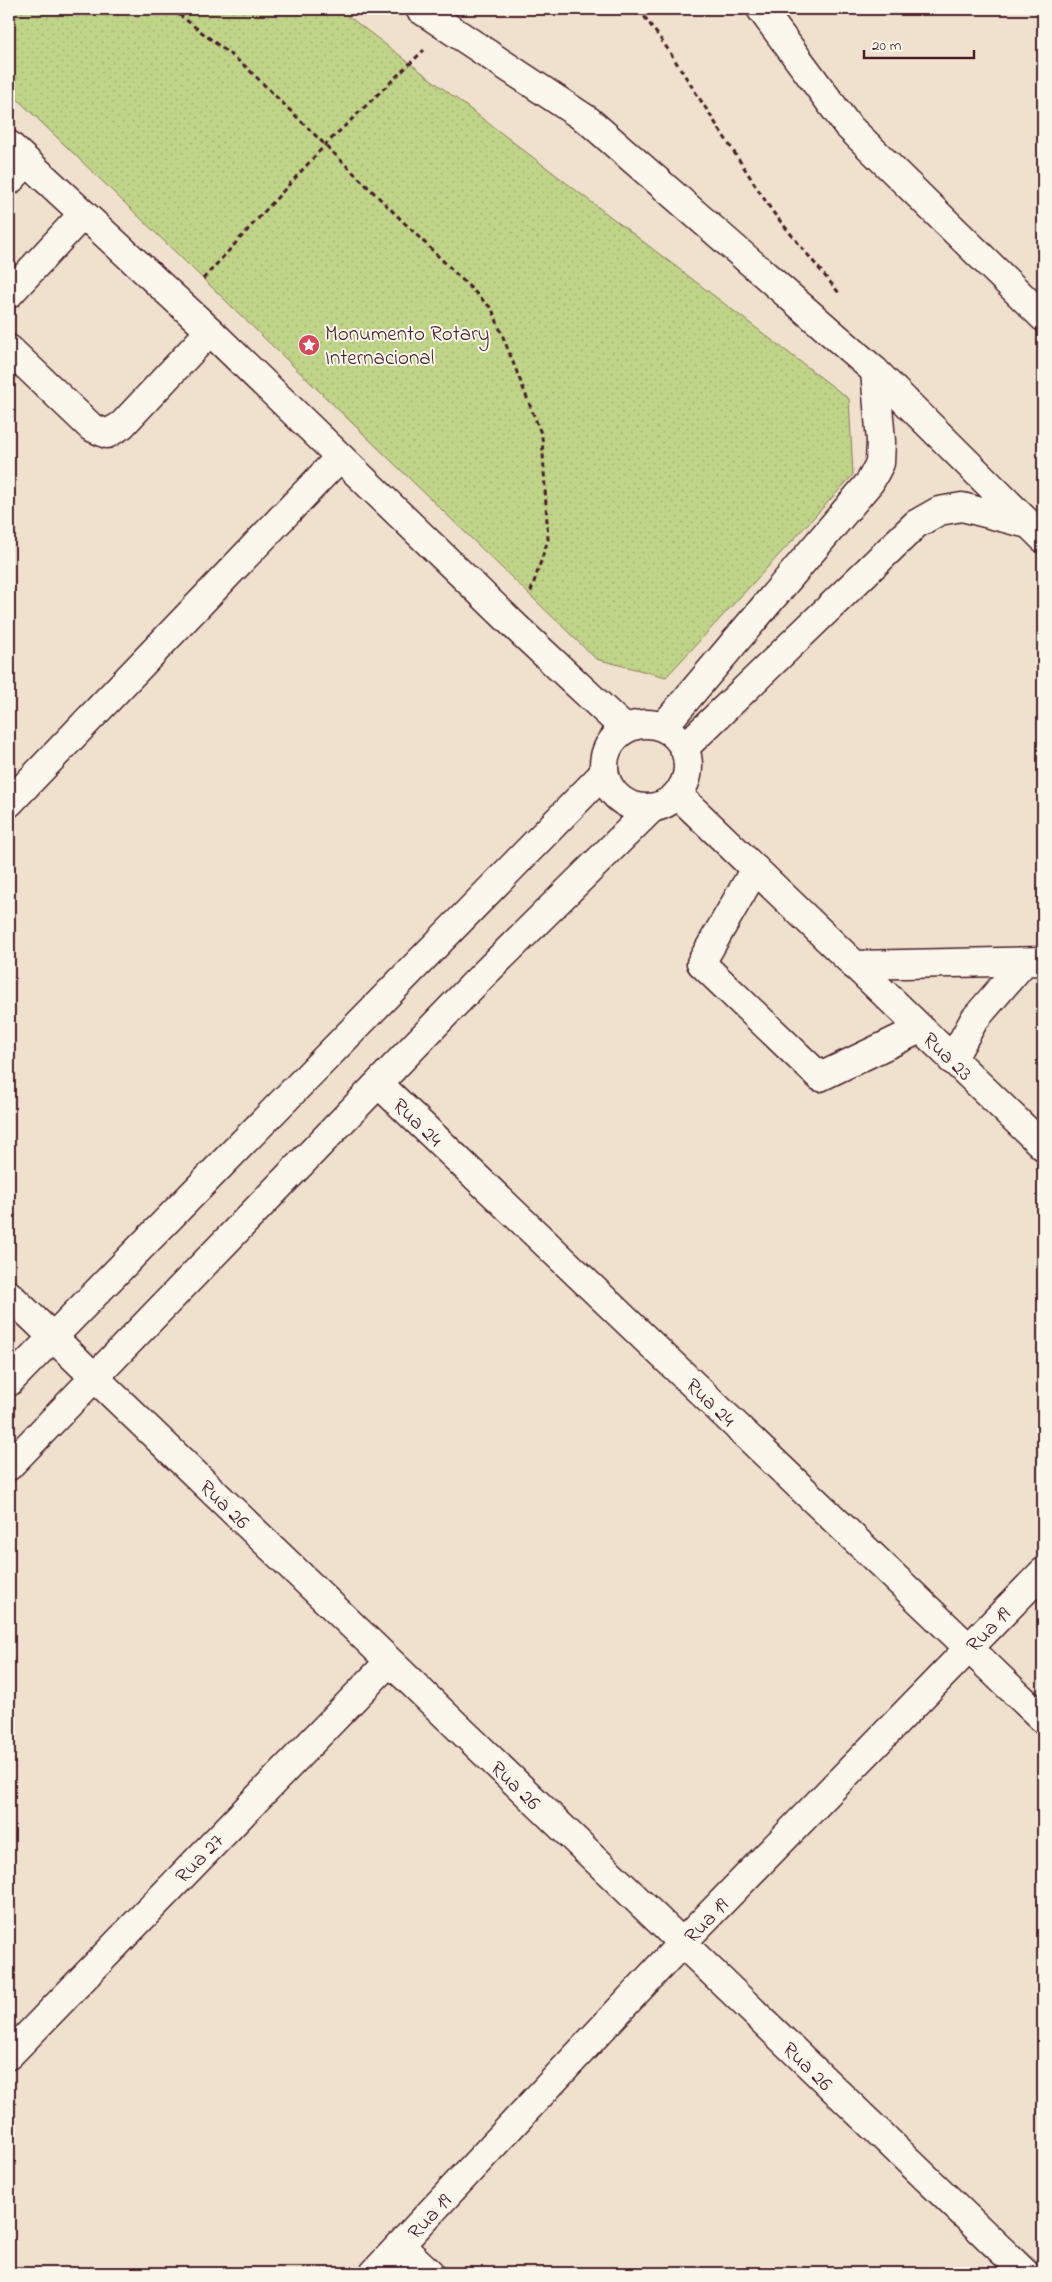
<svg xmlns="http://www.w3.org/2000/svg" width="1052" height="2282" font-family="'Indie Flower',sans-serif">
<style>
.park{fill:url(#park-dots);stroke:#857a5a}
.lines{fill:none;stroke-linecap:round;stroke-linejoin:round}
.minor-casing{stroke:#4a1f2b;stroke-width:31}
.highway-casing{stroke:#4a1f2b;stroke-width:31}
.path{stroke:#4a1f2b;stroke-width:3;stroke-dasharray:5 4;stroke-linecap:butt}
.minor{stroke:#fbf7ec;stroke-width:28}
.highway{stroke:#fbf7ec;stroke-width:28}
.labels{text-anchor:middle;stroke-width:4;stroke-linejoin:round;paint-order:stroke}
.poi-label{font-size:21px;fill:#4a1f2b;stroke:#fbf7ec;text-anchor:start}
.street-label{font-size:21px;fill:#4a1f2b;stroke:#fbf7ec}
</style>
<defs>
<pattern id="park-dots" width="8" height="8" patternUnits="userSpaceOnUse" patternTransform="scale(1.25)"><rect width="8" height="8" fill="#c0d489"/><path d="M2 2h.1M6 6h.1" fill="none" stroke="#a6b676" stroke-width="1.8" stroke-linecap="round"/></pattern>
</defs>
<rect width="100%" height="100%" fill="#efe1cd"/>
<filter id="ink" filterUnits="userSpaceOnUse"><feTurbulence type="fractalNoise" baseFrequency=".02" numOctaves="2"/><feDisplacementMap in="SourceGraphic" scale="10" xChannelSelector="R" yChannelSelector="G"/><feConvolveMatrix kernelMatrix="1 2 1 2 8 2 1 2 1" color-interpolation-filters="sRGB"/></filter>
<g filter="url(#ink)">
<path class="park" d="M9,9H339L849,399L853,475L666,677L596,659L9,91Z"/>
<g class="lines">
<g class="minor-casing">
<g id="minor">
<path d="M9,145L210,331L518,629L625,729"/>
<path d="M9,181L27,162"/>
<path d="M9,294L83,214"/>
<path d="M9,349L91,427L107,434L122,425L210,331"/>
<circle cx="646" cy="766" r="42"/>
<path d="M663,727L870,482L880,463L881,441L875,371"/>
<path d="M684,748L916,524L939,511L962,507L1028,524"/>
<path d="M677,794L1043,1146"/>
<path d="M9,803L340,457"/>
<path d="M755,869L701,963L820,1077L920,1029"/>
<path d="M854,965L1043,961"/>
<path d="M952,1060L974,1020L1023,963"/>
<path d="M379,1084L1043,1719"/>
<path d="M9,1295L1025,2273"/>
<path d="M9,1382L604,773"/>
<path d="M9,1466L481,977L652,808"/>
<path d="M9,2055L389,1662"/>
<path d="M401,2246L430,2273"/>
<path d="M374,2273L681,1944L1043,1572"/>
</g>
</g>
<g class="highway-casing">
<g id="highway">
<path d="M420,9L589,121L875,371L1043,538"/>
<path d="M761,9L847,125L1043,317"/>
</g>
</g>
<g class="path">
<path d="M172,9L245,66L492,309L542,436L548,540L530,594"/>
<path d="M639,9L667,48L772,211L839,293"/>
<path d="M203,279L326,144L424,50"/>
</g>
<use href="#minor" class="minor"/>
<use href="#highway" class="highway"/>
</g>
</g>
<defs>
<g id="sight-disc" transform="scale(1.125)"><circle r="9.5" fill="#d1495b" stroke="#fbf7ec"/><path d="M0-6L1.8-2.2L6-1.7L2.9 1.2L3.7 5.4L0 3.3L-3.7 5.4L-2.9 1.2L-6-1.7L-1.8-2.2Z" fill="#fff"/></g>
</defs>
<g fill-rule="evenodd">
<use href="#sight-disc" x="309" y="345"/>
</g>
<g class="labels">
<g class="poi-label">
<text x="325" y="340">Monumento Rotary<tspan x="325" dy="24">Internacional</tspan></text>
</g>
<g class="street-label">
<text transform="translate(948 1056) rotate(44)" y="7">Rua 23</text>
<text transform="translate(418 1122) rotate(44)" y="7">Rua 24</text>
<text transform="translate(711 1402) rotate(44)" y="7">Rua 24</text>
<text transform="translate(225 1504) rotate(44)" y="7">Rua 26</text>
<text transform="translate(988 1629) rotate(-46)" y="7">Rua 19</text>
<text transform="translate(516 1785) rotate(44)" y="7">Rua 26</text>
<text transform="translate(199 1858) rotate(-46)" y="7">Rua 27</text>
<text transform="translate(706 1920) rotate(-46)" y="7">Rua 19</text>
<text transform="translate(808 2066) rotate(44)" y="7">Rua 26</text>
<text transform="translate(429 2216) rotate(-47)" y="7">Rua 19</text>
</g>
</g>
<rect width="1052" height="2282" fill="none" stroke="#fbf7ec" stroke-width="30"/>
<rect x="15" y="15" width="1022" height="2252" fill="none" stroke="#4a1f2b" stroke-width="2" filter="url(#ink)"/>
<path d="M864 50v8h110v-8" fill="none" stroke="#4a1f2b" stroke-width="2.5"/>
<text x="872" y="50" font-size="15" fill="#4a1f2b" stroke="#fbf7ec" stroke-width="4" paint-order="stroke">20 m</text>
</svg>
